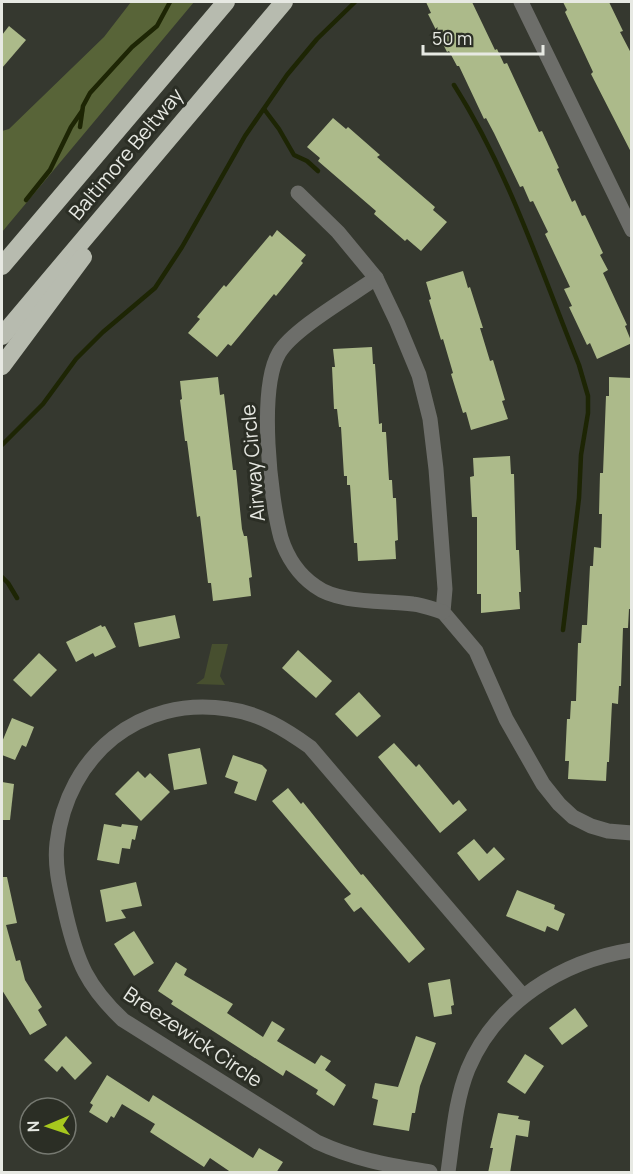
<svg xmlns="http://www.w3.org/2000/svg" width="633" height="1174" font-family="Manrope,sans-serif">
<style>
.green{fill:#474f2f}
.forest{fill:#586438}
.lines{fill:none;stroke-linecap:round;stroke-linejoin:round}
.stream{stroke:#1d2504;stroke-width:4.5}
.building{fill:#acba8a}
.minor{stroke:#6d6e6a;stroke-width:15}
.motorway{stroke:#b7bbaf;stroke-width:18}
.labels{text-anchor:middle;stroke-width:6;stroke-linejoin:round;paint-order:stroke}
.street-label{font-size:20px;fill:#e7e9e3;stroke:#2b2e25}
</style>
<rect width="100%" height="100%" fill="#35382f"/>
<path class="green" d="M212,644H228L220,676L225,685L196,684L204,678Z"/>
<path class="forest" d="M131,2H194L2,232V131L9,129L104,37Z"/>
<g class="lines">
<g class="stream">
<path d="M454,85C509,172 541,271 579,365L588,396V413L581,455L579,498L563,630"/>
<path d="M264,109L279,129L294,155L307,161L318,171"/>
<path d="M80,127L83,106L90,93L132,47L157,26L170,2"/>
<path d="M26,200L50,170L71,127L82,111"/>
<path d="M2,445L43,404L76,359L103,332L155,288L182,247L245,136L287,75L317,39L355,2"/>
<path d="M2,577L8,583L17,598"/>
</g>
</g>
<g class="building">
<path d="M426,2H472L495,50L497,49L504,64L507,63L539,132L542,131L559,168L557,169L572,202L575,200L582,216L585,215L603,253L600,255L608,270L603,273L627,325L625,326L632,343L597,359L590,343L587,345L569,307L572,306L564,289L570,287L545,234L548,232L533,201L530,202L523,186L520,187L494,133L486,118L484,119L459,66H457L449,51L447,52L428,14L431,13Z"/>
<path d="M563,2H609L623,31L620,32L632,55V154L591,74L593,72L565,12L567,10Z"/>
<path d="M9,26L26,40L2,68V35Z"/>
<path d="M333,118L346,129L348,127L380,155L377,157L435,207L433,210L447,222L421,251L407,239L405,241L374,214L376,211L318,161L320,158L307,147Z"/>
<path d="M277,230L306,255L301,261L303,263L276,296L274,294L231,346L228,344L217,357L188,333L200,319L197,317L224,285L226,287L270,235L272,237Z"/>
<path d="M463,271L468,288L470,287L483,328H480L490,361L493,360L505,400L502,401L508,419L471,430L466,412L463,413L451,374L453,373L443,339L441,340L429,300L431,299L426,282Z"/>
<path d="M372,347L373,364H375L379,424L382,423V432H386L389,480H392L393,498H396L398,540L395,541L396,559L358,561L357,543H354L350,485H347V476H344L341,427H339L337,409H334L332,367H335L333,349Z"/>
<path d="M218,377L220,395L224,394L233,470H236L242,529L244,536H247L252,577L249,578L251,596L213,601L211,583H208L200,516L197,517L187,441H185L180,400L182,399L180,381Z"/>
<path d="M609,377L632,378V609H629L628,628H623L621,686H619L618,704L612,703L609,762H607L606,781L568,779L569,761H565L567,719H570L571,701H576L578,643H581L582,625H587L590,566H593L594,547L601,548L602,514H599L600,473H603L606,396H609Z"/>
<path d="M510,456L511,474H514L516,550H519L521,592H519L520,609L481,613V594H477V517H472L470,477L474,476L473,458Z"/>
<path d="M175,615L180,638L139,647L134,623Z"/>
<path d="M101,625L102,627L105,626L116,647L95,657L93,653L76,662L66,642Z"/>
<path d="M298,650L332,681L316,698L282,668Z"/>
<path d="M39,653L57,670L31,697L13,680Z"/>
<path d="M359,692L381,716L357,737L335,714Z"/>
<path d="M12,718L34,727L26,747L22,745L15,760L2,755V742Z"/>
<path d="M394,743L416,767L419,764L453,805L459,800L467,810L440,833L378,757Z"/>
<path d="M200,748L207,784L174,790L168,754Z"/>
<path d="M233,755L262,765L267,770L256,801L234,793L238,782L225,777Z"/>
<path d="M138,771L145,778L150,773L170,792L141,821L115,794Z"/>
<path d="M2,782L14,784L10,820H2Z"/>
<path d="M288,788L301,804L303,802L361,875L363,874L425,949L409,963L361,907L354,912L344,899L351,894L272,801Z"/>
<path d="M104,824L121,827L122,824L138,826L135,840L132,839L130,849L122,848L119,864L97,860Z"/>
<path d="M474,839L487,854L494,847L505,859L479,881L457,853Z"/>
<path d="M2,877H7L17,923L6,925L16,961L20,960L25,980L42,1007L38,1010L47,1025L30,1035L2,990Z"/>
<path d="M136,882L142,906L121,910L126,918L106,922L100,890Z"/>
<path d="M517,890L555,905L554,909L565,914L558,931L547,926L545,932L506,916Z"/>
<path d="M134,931L154,963L134,976L114,944Z"/>
<path d="M176,962L187,969L184,975L233,1004L227,1013L263,1037L272,1021L285,1029L277,1041L315,1064L321,1055L331,1061L325,1070L346,1085L334,1106L316,1094L318,1090L286,1070L283,1076L171,1004L173,1001L158,991Z"/>
<path d="M450,979L454,1005L451,1006L452,1014L434,1017L428,983Z"/>
<path d="M575,1008L588,1026L562,1045L549,1028Z"/>
<path d="M66,1036L92,1063L75,1080L62,1066L57,1072L44,1060Z"/>
<path d="M416,1036L436,1043L420,1086L415,1113H412L409,1131L373,1125L378,1100L372,1098L375,1083L398,1087Z"/>
<path d="M525,1054L544,1066L525,1094L507,1082Z"/>
<path d="M107,1075L149,1102L153,1095L253,1158L259,1148L283,1162L276,1173H232L210,1158L204,1167L150,1132L155,1124L122,1104L114,1118L111,1116L107,1123L89,1112L93,1105L90,1103Z"/>
<path d="M498,1113L519,1116L518,1119L530,1121L528,1137L516,1135L510,1173H488L493,1148H490Z"/>
</g>
<g class="lines">
<g class="minor">
<path d="M521,2L632,230"/>
<path d="M298,193L338,232L376,278L397,322L419,375L430,419L436,469L445,589L443,612L476,651L506,719L543,784L559,804L573,817L591,826L608,831L632,833"/>
<path d="M376,278C351,296 293,329 279,353C258,389 270,498 281,538C287,557 299,575 315,586C339,604 383,600 413,604C423,605 433,609 443,612"/>
<path d="M430,1172C389,1165 356,1160 317,1142L123,1020C87,986 77,962 66,915C61,892 54,867 57,843C67,755 140,695 228,709C259,713 285,729 310,747L523,996"/>
<path d="M448,1172C453,1138 455,1101 468,1069C496,1002 562,961 632,950"/>
</g>
<g class="motorway">
<path d="M2,266L226,2"/>
<path d="M2,336L284,2"/>
<path d="M2,366L83,257"/>
</g>
</g>
<g class="labels">
<g class="street-label">
<text transform="translate(126 154) rotate(-50)" y="7">Baltimore Beltway</text>
<text transform="translate(253 463) rotate(-95)" y="7">Airway Circle</text>
<text transform="translate(193 1037) rotate(34)" y="7">Breezewick Circle</text>
</g>
</g>
<rect width="633" height="1174" fill="none" stroke="#e7e9e3" stroke-width="6"/>
<g transform="translate(48 1126) rotate(268)"><circle r="28" fill="#2b2e25" stroke="#767971" stroke-width="1.5"/>
<path d="M0-4.5L10 22L0 15L-10 22Z" fill="#a7c81e"/>
<text y="-9" font-size="16" font-weight="bold" text-anchor="middle" fill="#e7e9e3">N</text>
</g>
<path d="M423 45v9h120v-9" fill="none" stroke="#e7e9e3" stroke-width="3"/>
<text x="432" y="45" font-size="18" fill="#e7e9e3" stroke="#2b2e25" stroke-width="4.5" paint-order="stroke">50 m</text>
</svg>
